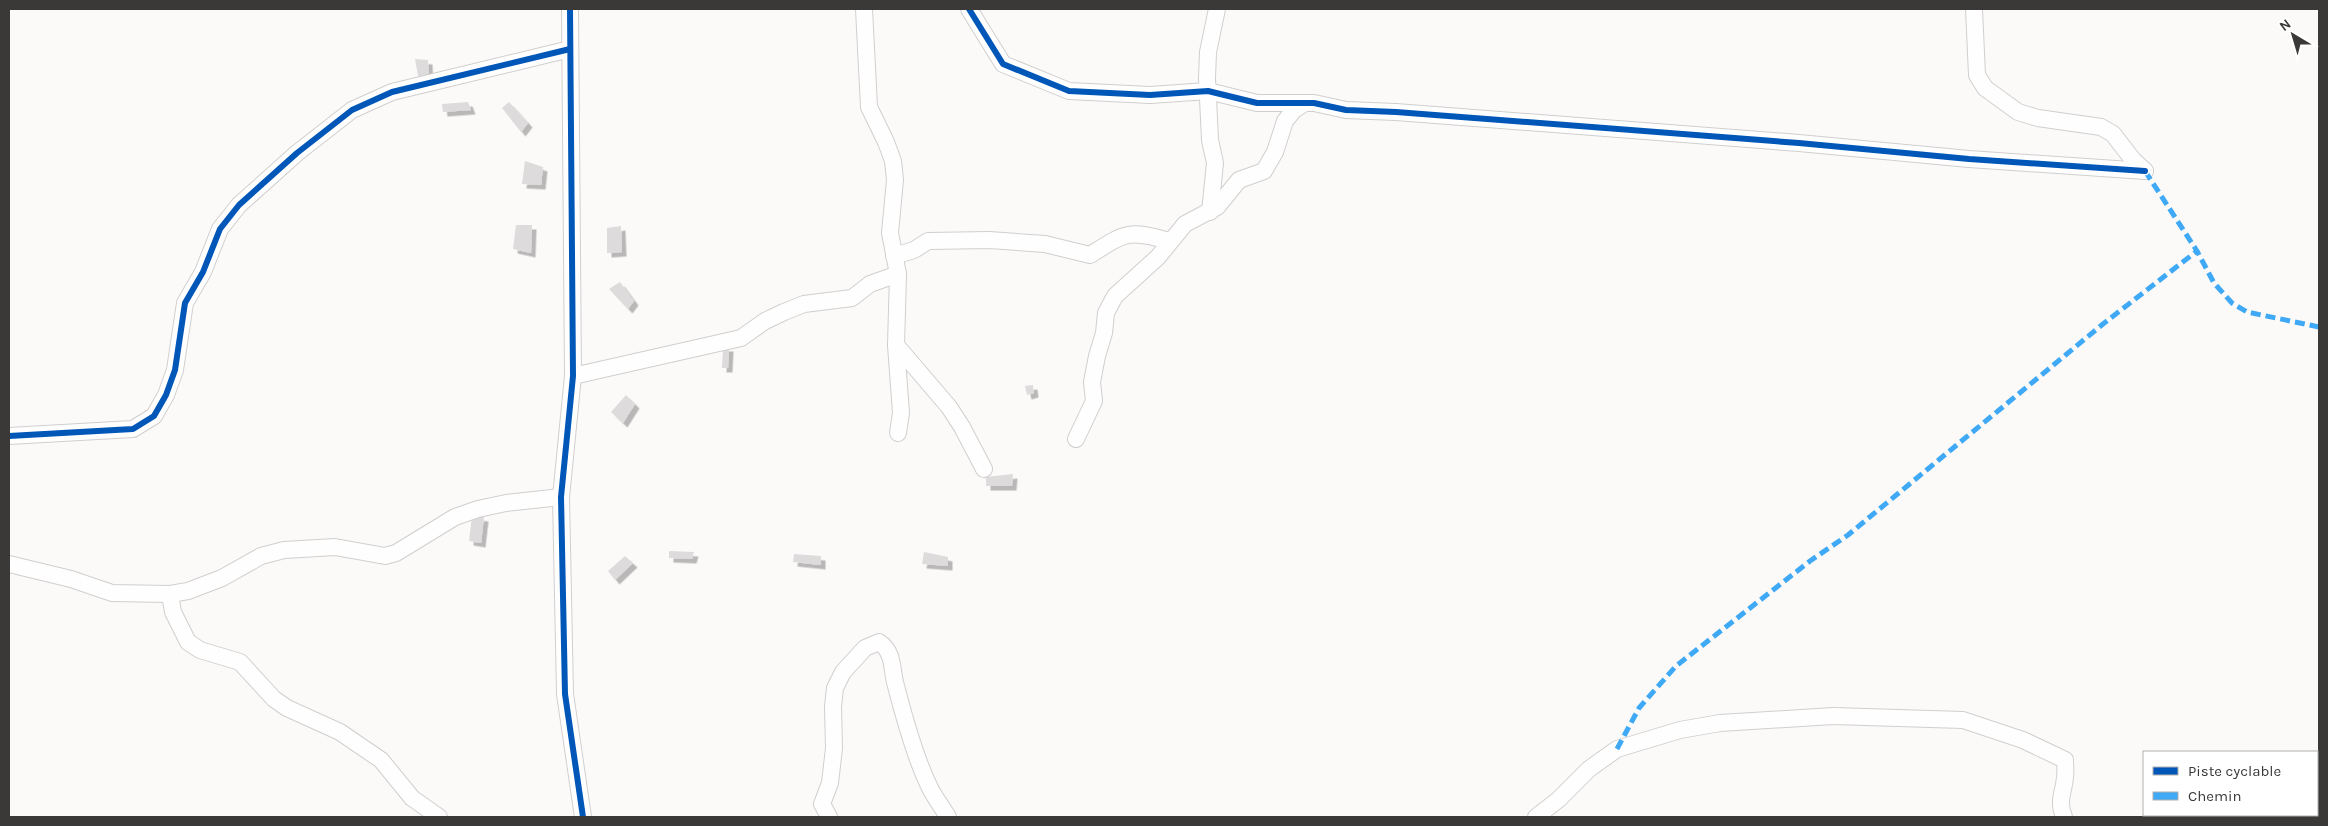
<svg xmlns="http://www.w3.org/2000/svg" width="2328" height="826" font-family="Karla,sans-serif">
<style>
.building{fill:#dddbdb;filter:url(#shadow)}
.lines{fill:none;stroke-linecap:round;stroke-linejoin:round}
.minor-casing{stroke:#d0cfce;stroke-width:18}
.minor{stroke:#fffefe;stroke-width:16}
.quiet{stroke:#3fa9f5;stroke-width:5;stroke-dasharray:10 5;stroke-linecap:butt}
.cycleway-casing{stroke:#fff;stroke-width:9}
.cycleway{stroke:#0057b8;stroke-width:6}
</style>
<defs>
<filter id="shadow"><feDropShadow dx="4.5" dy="4.5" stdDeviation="0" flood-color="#0004"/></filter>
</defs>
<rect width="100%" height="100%" fill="#fcfaf9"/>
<g class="building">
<path d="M415,59L428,60L429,82L419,81Z"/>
<path d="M468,102L471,110L443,112L442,104Z"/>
<path d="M509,102L528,123L521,132L502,108Z"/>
<path d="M525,161L543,167L541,185L522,184Z"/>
<path d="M516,225H532L531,253L513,249Z"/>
<path d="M621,226L622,252L607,253V228Z"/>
<path d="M620,282L634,301L628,309L609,289Z"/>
<path d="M723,347H729L728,368H722Z"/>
<path d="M1033,385L1034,393L1027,395L1025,386Z"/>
<path d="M626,395L635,404L623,423L611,412Z"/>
<path d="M1013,474L1012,486H986V477Z"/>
<path d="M472,516L484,517L481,543L469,541Z"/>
<path d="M669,551L694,552L692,559L669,558Z"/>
<path d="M924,552L948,557V566L922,564Z"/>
<path d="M794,554L821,556V565L793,562Z"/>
<path d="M625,556L633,563L615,580L608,571Z"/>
</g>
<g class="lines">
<g class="minor-casing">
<g id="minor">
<path d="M570,9L573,376L561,497L565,694L583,817"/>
<path d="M864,9L869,107L886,142L893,161L895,180L890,233L898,274L896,345L949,407L962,427L984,469"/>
<path d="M969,9L1003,64L1069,91L1150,95L1208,91L1257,103H1314L1346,110L1396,112L1799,143L1969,159L2145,171"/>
<path d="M1974,9L1977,75L1985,88L2018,112L2038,118L2101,127L2113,134L2133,160L2145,171"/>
<path d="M1210,212L1215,163L1210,140L1207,78L1208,52L1217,9"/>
<path d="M894,256L914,250L928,241L989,240L1045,244L1090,255C1125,233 1128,229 1169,241"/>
<path d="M896,345L901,413L898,433"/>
<path d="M573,376L741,338L765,321L784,312L804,304L852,298L870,284L898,274"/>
<path d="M9,436L133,429L154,416L166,395L175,370L185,303L203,272L220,229L239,205L297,153L352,110L392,92L570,49"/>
<path d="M1076,439L1094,401L1092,382L1097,356L1104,333L1106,313L1115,296L1158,257L1185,224L1217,207L1239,180L1264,171L1275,152L1285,121L1294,110L1305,103"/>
<path d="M9,564L71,579L112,593L170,594L188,591L222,578L261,556L284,550L335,547L385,556L396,553L455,517L478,509L506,503L561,497"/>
<path d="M170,594L173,612L188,642L200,650L240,662L274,699L287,708L340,732L381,760L412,798L439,817"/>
<path d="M829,817L822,804L830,783L834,748L833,707L835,688L843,672L865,648L879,642C895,653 891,670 896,686C904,717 916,760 930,788C935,798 942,807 948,817"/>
<path d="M1536,817L1558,800L1589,769L1617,749L1680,730L1720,723L1833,716L1963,720L2023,740L2065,760C2065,765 2066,771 2065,777C2064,793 2057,799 2064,817"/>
</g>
</g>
<use href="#minor" class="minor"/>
<g class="quiet">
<path d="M2145,171L2197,251L2214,283L2232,303L2247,312L2319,327"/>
<path d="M1617,749L1639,708L1676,666L1810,561L1848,535L2103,324L2197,251"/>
</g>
<g class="cycleway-casing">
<g id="cycleway">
<path d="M570,9L573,376L561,497L565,694L583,817"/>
<path d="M969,9L1003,64L1069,91L1150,95L1208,91L1257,103H1314L1346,110L1396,112L1799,143L1969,159L2145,171"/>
<path d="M9,436L133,429L154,416L166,395L175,370L185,303L203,272L220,229L239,205L297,153L352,110L392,92L570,49"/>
</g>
</g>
<use href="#cycleway" class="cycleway"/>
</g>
<rect width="2328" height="826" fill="none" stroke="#3a3938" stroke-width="20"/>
<rect x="2143" y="751" width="175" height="65" fill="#ffffff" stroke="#b0b0af"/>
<rect x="2153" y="767" width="25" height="8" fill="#0057b8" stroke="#b0b0af"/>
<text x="2188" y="776" font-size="15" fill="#3a3938">Piste cyclable</text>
<rect x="2153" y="792" width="25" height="8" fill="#3fa9f5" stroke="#b0b0af"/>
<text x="2188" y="801" font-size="15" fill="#3a3938">Chemin</text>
<g transform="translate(2293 35) rotate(322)" stroke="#ffffff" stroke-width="4" paint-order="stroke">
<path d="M0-4L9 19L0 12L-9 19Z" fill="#3a3938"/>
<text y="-8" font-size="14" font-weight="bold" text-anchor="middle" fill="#3a3938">N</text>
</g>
</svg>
